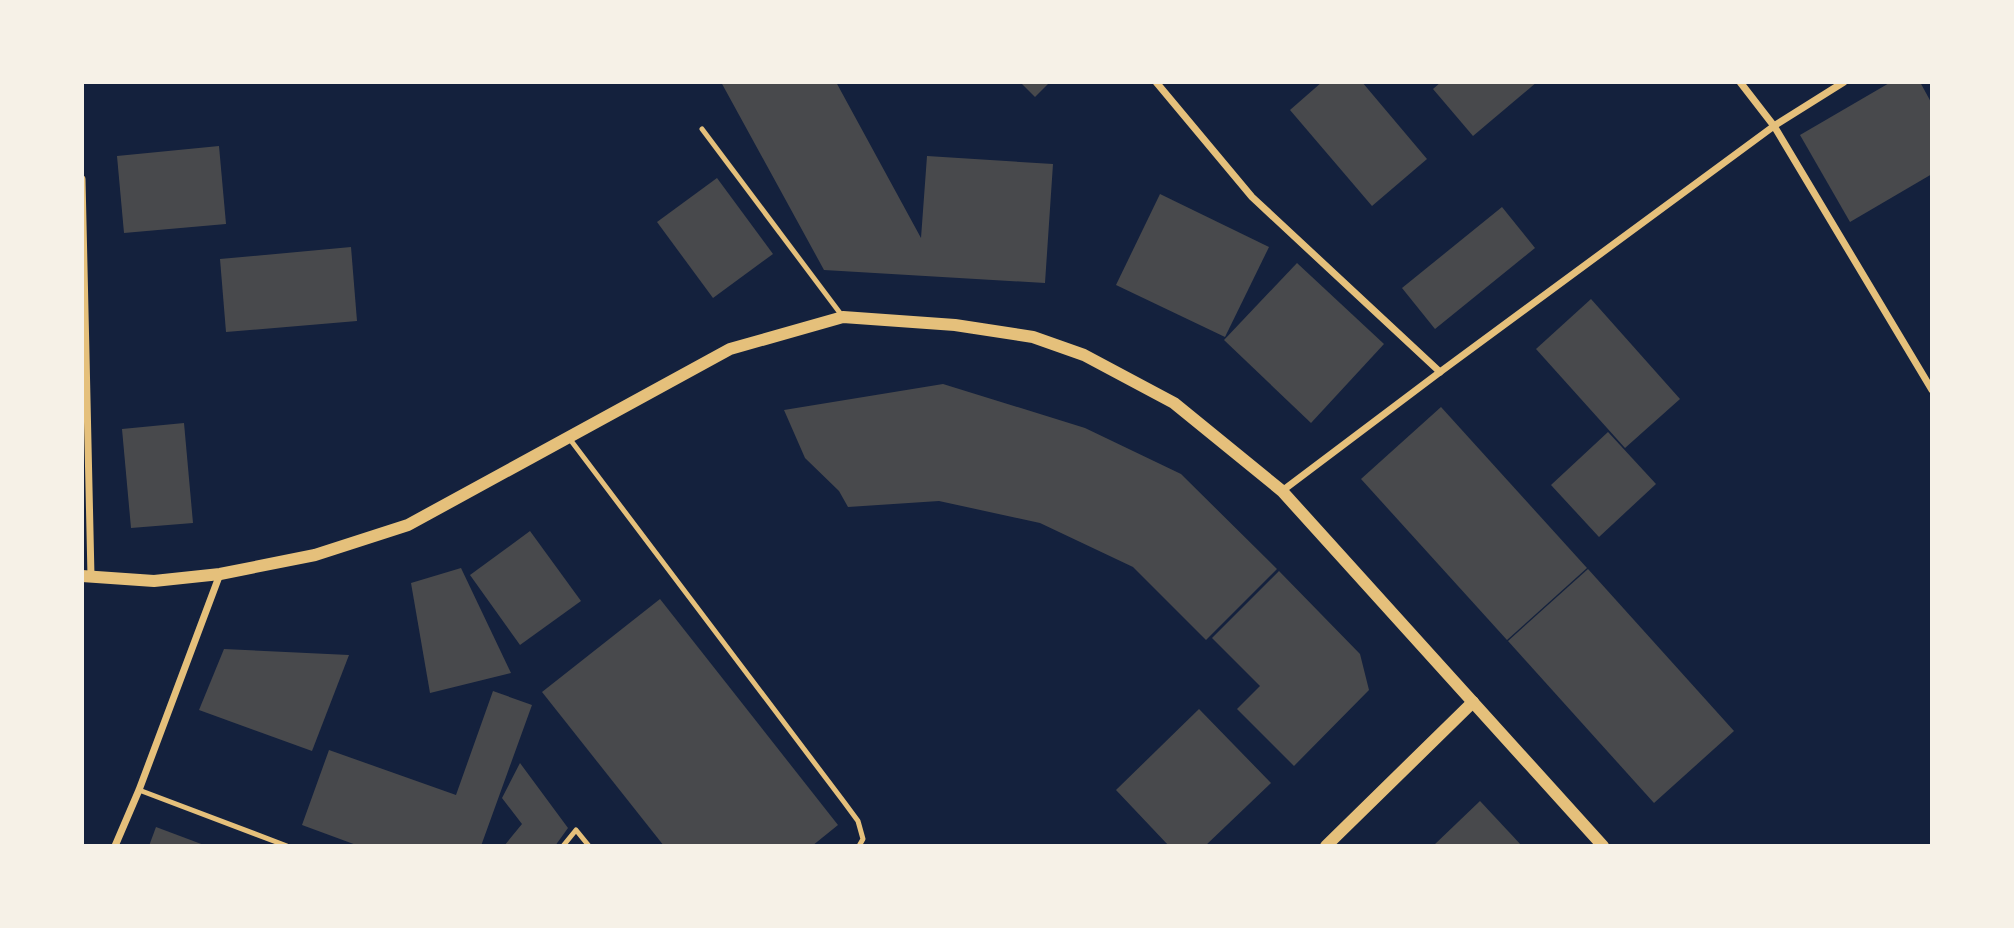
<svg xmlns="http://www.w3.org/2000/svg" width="2014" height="928" font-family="Barlow,sans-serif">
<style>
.building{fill:#48494c}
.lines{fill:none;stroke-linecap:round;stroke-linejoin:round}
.service{stroke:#e5c07b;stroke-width:5}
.minor{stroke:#e5c07b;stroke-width:7}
.tertiary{stroke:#e5c07b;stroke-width:12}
</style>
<rect width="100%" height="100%" fill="#14213d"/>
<g class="building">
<path d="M721,82H836L921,238L927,156L1053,164L1045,283L824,270Z"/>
<path d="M1020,82H1050L1035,97Z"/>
<path d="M1322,82H1362L1427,159L1372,206L1290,110Z"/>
<path d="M1441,82H1537L1473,136L1433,89Z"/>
<path d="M1891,82H1920L1932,104V174L1850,222L1800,135Z"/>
<path d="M219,146L226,224L124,233L117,156Z"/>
<path d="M717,178L773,254L713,298L657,222Z"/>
<path d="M1160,194L1269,247L1225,337L1116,285Z"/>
<path d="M1502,207L1535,248L1435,329L1402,288Z"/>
<path d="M351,247L357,321L226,332L220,259Z"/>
<path d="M1297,263L1384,344L1311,423L1224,340Z"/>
<path d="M1591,299L1680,399L1625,448L1536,349Z"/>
<path d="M943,384L1085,428L1181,474L1277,569L1206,640L1133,567L1040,523L939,501L848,507L839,491L805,458L784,410Z"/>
<path d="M1441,407L1587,568L1507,640L1361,479Z"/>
<path d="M184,423L193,523L131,528L122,429Z"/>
<path d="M1608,432L1656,484L1599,537L1551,485Z"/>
<path d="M530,531L581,601L520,645L470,575Z"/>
<path d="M461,568L511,673L430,693L411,583Z"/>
<path d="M1588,569L1734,731L1654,803L1508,641Z"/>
<path d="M1279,571L1360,654L1369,690L1294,766L1237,709L1260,686L1212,638Z"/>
<path d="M660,599L838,825L812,846H664L542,692Z"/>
<path d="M224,649L349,655L312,751L199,710Z"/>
<path d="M493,691L532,705L481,846H359L302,825L329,750L456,795Z"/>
<path d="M1199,709L1271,783L1205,846H1169L1116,790Z"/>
<path d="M520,763L568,828L555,846H504L522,824L502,798Z"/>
<path d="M1480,801L1522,846H1433Z"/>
<path d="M156,827L204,845V846H149Z"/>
</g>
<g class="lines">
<g class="service">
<path d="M702,129L843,317"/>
<path d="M569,438L844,802L858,821L863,839L859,846"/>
<path d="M139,790L287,846"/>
<path d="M563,846L576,830L589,846"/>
</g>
<g class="minor">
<path d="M1156,82L1252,197L1440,372"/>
<path d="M1740,82L1774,126L1932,390"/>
<path d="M82,179L91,576"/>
<path d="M1282,491L1440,372L1774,126L1844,82"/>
<path d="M115,846L139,790L220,574"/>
</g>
<g class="tertiary">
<path d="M82,576L154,581L220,574L315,555L408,525L730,349L843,317L955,325L1033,337L1084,355L1174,403L1282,491L1603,846"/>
<path d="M1326,846L1473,702"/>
</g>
</g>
<rect width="2014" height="928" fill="none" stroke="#f6f1e7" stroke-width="168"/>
</svg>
